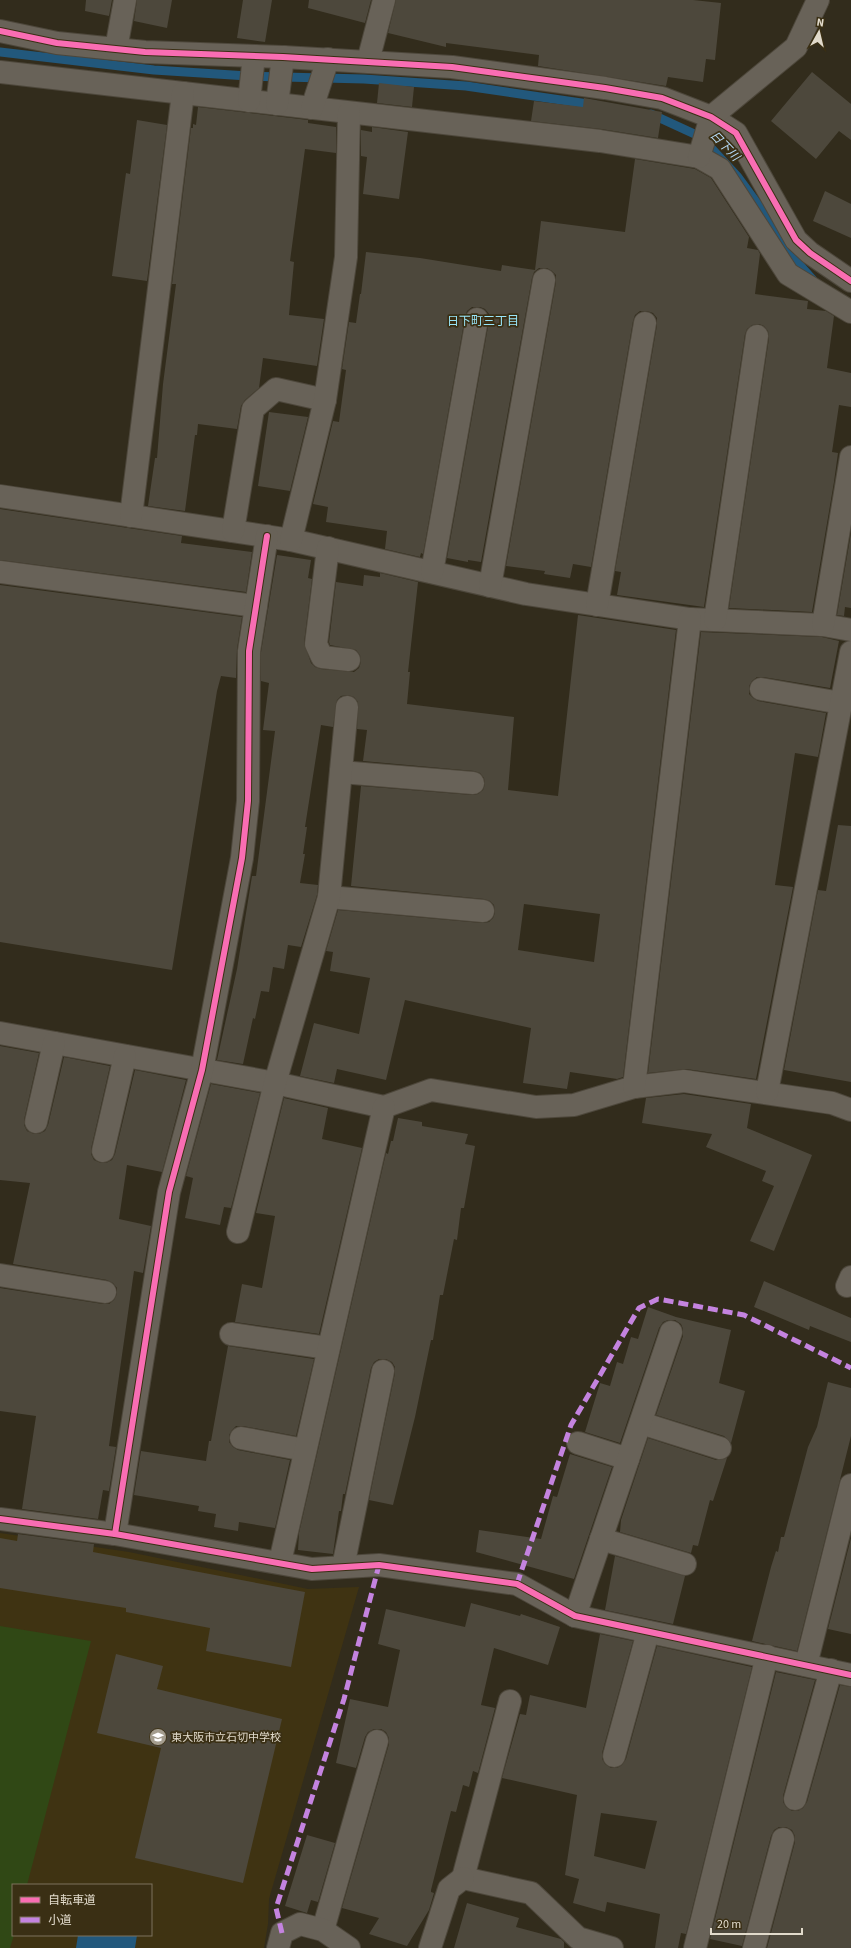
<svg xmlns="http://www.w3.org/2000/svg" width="851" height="1948" font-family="'Source Sans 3','Noto Sans JP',sans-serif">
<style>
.built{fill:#3f3312;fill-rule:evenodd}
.green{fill:#304815}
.water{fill:#22587c}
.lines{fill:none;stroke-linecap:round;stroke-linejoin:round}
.stream{stroke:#22587c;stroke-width:9}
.building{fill:#4d483c;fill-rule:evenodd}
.minor-casing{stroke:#4d473b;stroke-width:24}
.minor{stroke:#686258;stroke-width:22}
.quiet{stroke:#c483df;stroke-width:5;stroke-dasharray:10 5;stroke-linecap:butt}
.cycleway-casing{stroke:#3a2f14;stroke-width:8}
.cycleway{stroke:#f96db3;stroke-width:6}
.labels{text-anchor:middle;stroke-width:3.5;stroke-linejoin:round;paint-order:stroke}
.poi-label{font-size:11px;fill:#e1dacb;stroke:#3a2f14;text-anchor:start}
.water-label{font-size:12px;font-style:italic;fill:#b5daf8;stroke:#3a2f14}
.neighbourhood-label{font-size:12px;fill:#99e5f9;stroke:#3a2f14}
</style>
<rect width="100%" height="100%" fill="#322c1c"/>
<path class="built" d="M0,1533L129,1552L308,1589L359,1587L269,1899L268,1924L264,1948H0ZM13,1885H151V1935H13Z"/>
<path class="green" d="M0,1626L91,1641L27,1885H13L14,1935L10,1948H0Z"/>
<path class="water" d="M78,1935H137L135,1948H76Z"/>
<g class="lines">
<g class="stream">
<path d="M0,52L154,70L248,76L364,79L466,86L595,105"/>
<path d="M651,114L701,137L737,176L759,206L781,244L813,280"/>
</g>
</g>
<g class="building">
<path d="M86,0H112L109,16L85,11Z"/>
<path d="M137,0H172L167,28L134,21Z"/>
<path d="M243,0H272L265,42L237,38Z"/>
<path d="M309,0H371L365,23L308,8Z"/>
<path d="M396,0H693L721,3L715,60L706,59L703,82L668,77L666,86L538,66L539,55L446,43V47L388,33Z"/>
<path d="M812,72L851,104V140L839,131L816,159L771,121Z"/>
<path d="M379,83L414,87L412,107L377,103Z"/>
<path d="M584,98L662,112L658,138L601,129L531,121L534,101L583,107Z"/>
<path d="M198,107L308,120V123L336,127V153L305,149L290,261L294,262L289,315L324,319L317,366L263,358L259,388L245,400L241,406L237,429L198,424L197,435H195L185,511L148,506L155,458H157L163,384L176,284H172L191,128H193V124L196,125Z"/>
<path d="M137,120L167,125L147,281L112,276L126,173L130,174Z"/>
<path d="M372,127L408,132L399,199L363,194L367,157L361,156V130L372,132Z"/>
<path d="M635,159L695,169L711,178L749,237L747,248L758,250L760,254L755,294L808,301L807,309L826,311L834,316L827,368L851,373V407L839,405L832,452L838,453L834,482L812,612L729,608L769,338L768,331L764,326L759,324L752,325L747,329L745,334L704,607L617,595L621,572L615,571L657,325V318L653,313L647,311H640L635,315L633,321L591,567L573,564L570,578L544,574L545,571L506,566L556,282V275L552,271L547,268H539L534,272L532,278L481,562L468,560V562L447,558L489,321V314L485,309L480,307H472L467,311L465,317L423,554L421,553L420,557L385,549L387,531L326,522L328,507L313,504L333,421L339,422L346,370L342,369L349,322L356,323L360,294H361L366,252L420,258L501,271L502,265L535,270L541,221L625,232Z"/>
<path d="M825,191L851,204V238L813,221Z"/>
<path d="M269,412L308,417L290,491L258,486Z"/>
<path d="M0,509L182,536L181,543L252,552L246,592L0,560Z"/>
<path d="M851,533V608L845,607L844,616L837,615Z"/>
<path d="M277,555L311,560L308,578L312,579L304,643L311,663L315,667L321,669L354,672L359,668L361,662L360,655L356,650L330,645L329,642L336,582L363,586L364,575L380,577V573L418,582L408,672H410L407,704L514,717L508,790L558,796L578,615L676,630L623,1077L617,1079L570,1072L567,1089L523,1083L531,1028L405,1000L386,1080L337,1069L334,1083L300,1076L314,1023L359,1034L370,978L330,971L333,952L326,951L338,910L482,923L489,922L493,918L495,913L494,905L490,901L484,899L351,886L361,786L472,795L478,794L483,790L485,784L484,778L480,773L474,771L363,761L367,730L357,729L358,702L354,697L348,695L341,696L337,700L333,727L321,725L305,827H307L303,854H305L300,883L318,885L317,895L301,947L288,945L284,969L273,967L269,992L261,991L255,1019L253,1018L243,1064L217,1060L237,969L252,876H256L275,731L263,730L269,683L261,681V652ZM524,904L600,914L594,962L518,950Z"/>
<path d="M0,585L242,617L237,649L236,678L221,676L217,691L172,970L0,942Z"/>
<path d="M701,632L822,637L839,641L830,688L763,677H757L752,681L749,686V694L753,698L758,701L826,713L818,757L795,753L775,885L793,887L756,1079L686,1069L648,1073Z"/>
<path d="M838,825L851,826V1082L784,1070L818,890L826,891Z"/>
<path d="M0,1046L39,1053L24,1120V1125L27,1131L34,1134H39L45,1131L48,1125L64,1057L110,1066L91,1149V1154L94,1160L101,1163H106L112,1160L115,1154L135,1070L186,1080L162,1172L127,1165L119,1219L151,1226L143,1273L134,1271L109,1446L116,1447L109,1491L103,1490L98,1519L22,1509L36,1416L0,1411V1288L103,1304H109L114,1300L117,1294V1288L113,1283L107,1280L13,1264L30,1183L0,1180Z"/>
<path d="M211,1084L260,1093L231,1208L224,1207L220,1225L185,1218L193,1178L186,1176Z"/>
<path d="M684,1094L751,1104L747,1128L812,1155L774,1251L750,1241L774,1186L762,1181L766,1171L706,1147L712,1134L642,1123L646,1098Z"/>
<path d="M284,1098L328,1108L322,1139L362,1148L319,1334L235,1322L242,1284L262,1288L275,1216L256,1213Z"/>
<path d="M398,1118L422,1122V1126L468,1134L465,1144L475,1146L464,1208H461L457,1240L454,1239L443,1295H440L433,1340H431L415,1417L393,1505L369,1500L395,1373V1367L392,1362L386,1359H379L374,1362L371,1368L345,1494H343L341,1511H339L333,1554L298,1550L299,1533L386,1153L388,1154L391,1141H393Z"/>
<path d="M764,1281L851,1318V1342L810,1326L809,1330L754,1307Z"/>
<path d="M648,1307L676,1317L731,1330L719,1383L745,1391L731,1443L724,1436L656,1415L683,1336V1329L681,1324L675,1320H668L663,1322L659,1328L620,1443L585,1432L600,1383L610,1386L617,1362L623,1364L631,1337L638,1339Z"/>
<path d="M228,1346L314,1359L296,1436L243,1426H236L232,1430L229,1435V1442L233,1447L238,1450L290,1460L275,1528L239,1522L238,1531L214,1527L216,1514L198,1511L199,1506L134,1495L141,1451L206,1461L209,1441H211Z"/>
<path d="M828,1382L851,1388V1436L797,1651L752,1641L771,1567L776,1551L778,1552L781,1537H784L808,1447L817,1427Z"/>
<path d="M648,1438L716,1460L727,1458L713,1501L710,1500L698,1546L693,1545L691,1553L620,1532L621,1520Z"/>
<path d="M570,1454L612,1467L574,1579L476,1552L479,1530L541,1539L553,1496L557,1497Z"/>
<path d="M18,1534L94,1544L93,1552L305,1592L291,1667L206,1651L210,1628L126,1612V1608L0,1588V1538L17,1541Z"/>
<path d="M851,1538V1634L828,1629Z"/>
<path d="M615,1556L685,1576L673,1624L605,1610Z"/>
<path d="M471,1603L520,1616L521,1614L560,1627L548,1665L494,1648L481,1705L495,1708L478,1773L473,1771L469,1787L463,1785L456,1812L451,1811L431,1890V1892L434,1893L429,1910L407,1946L369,1934L379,1918L342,1908L389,1744V1738L386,1732L381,1729H374L368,1732L365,1737L356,1768L336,1763L350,1699L388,1707L400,1650L378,1644L386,1609L465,1627Z"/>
<path d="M600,1634L633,1641L602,1753V1759L605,1764L611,1768H617L622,1765L626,1759L657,1646L752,1667L686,1934L681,1933L678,1948H655L660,1914L607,1902L605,1912L573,1903L579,1879L565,1875L577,1795L502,1778L520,1714L526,1715L530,1695L586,1708ZM601,1813L657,1821L645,1869L594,1856Z"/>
<path d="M116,1654L163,1666L157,1689L282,1719L243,1883L135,1858L161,1748L97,1733Z"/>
<path d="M776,1672L815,1680L783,1796V1802L786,1807L792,1811H798L803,1808L807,1802L840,1685L851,1687V1948H767L795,1842V1836L792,1830L786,1827H779L774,1830L771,1836L742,1946L710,1939Z"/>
<path d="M307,1835L335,1843L318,1902L311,1900L307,1913L285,1906Z"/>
<path d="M467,1903L519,1918L516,1927L561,1939L564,1942V1948H454Z"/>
</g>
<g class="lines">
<g class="minor-casing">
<g id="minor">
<path d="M0,31L57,43L145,52L283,57L452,67L605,88L662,98L711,117L736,133L796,240L810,253L851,281"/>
<path d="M116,49L125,0"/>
<path d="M368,61L384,0"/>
<path d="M0,72L600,141L699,157L720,169L788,274L851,312"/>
<path d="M249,101L254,56"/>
<path d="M277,104L283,57"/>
<path d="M312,108L328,59"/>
<path d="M699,157L711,117L796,47L818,0"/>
<path d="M0,496L291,540L526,594L690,619L823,625L851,630"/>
<path d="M131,516L183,93"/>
<path d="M233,531L253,409L276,389L325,400"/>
<path d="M291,540L325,400L346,257L349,113"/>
<path d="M328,548L316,644L322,657L349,660"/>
<path d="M0,572L256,606"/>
<path d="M432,572L477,319"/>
<path d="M490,586L544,280"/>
<path d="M597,605L645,323"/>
<path d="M715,620L757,336"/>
<path d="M823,625L851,457"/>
<path d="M761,689L841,703"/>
<path d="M341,772L473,783"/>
<path d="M329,897L483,911"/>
<path d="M0,1033L275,1083L384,1107L431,1090L536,1107L574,1105L634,1087L684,1081L832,1103L851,1110"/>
<path d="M634,1087L690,619"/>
<path d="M767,1092L851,652"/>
<path d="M36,1122L54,1043"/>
<path d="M103,1151L125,1056"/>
<path d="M238,1232L275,1083L329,897L347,707"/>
<path d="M0,1275L105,1292"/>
<path d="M847,1286L851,1277"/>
<path d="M231,1334L328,1348"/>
<path d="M641,1423L720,1448"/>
<path d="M241,1438L305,1450"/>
<path d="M578,1443L628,1459"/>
<path d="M0,1519L115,1534L312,1569L379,1565L517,1584L575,1616L851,1675"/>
<path d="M115,1534L169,1192L202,1070L242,858L248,801L249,651L267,536"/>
<path d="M601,1539L685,1564"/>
<path d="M280,1562L384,1107"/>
<path d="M343,1567L383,1371"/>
<path d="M575,1616L671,1332"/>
<path d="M806,1665L851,1485"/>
<path d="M510,1701L463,1878L531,1893L578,1938L612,1948"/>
<path d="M614,1756L648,1632"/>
<path d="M795,1799L831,1670"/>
<path d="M323,1930L377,1741"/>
<path d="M278,1948L282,1933L300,1924L323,1930L349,1948"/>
<path d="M430,1948L449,1889L463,1878"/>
<path d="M695,1948L767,1656"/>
<path d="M754,1948L783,1839"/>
</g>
</g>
<use href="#minor" class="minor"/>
<g class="quiet">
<path d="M517,1584L571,1425L639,1308L658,1299L744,1315L851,1368"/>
<path d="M282,1933L276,1908L344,1699L379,1565"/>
</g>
<g class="cycleway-casing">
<g id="cycleway">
<path d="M0,31L57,43L145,52L283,57L452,67L605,88L662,98L711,117L736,133L796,240L810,253L851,281"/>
<path d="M0,1519L115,1534L312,1569L379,1565L517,1584L575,1616L851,1675"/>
<path d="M115,1534L169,1192L202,1070L242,858L248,801L249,651L267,536"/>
</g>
</g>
<use href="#cycleway" class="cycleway"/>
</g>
<defs>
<g id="school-disc" transform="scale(0.9)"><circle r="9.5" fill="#a49d8e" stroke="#3a2f14"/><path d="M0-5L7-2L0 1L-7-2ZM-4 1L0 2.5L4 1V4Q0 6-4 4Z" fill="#fff"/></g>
</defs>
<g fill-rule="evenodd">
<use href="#school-disc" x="158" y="1737"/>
</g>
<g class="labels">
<g class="poi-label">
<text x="171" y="1741">東大阪市立石切中学校</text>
</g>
<g class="water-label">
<text transform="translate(725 146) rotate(46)" y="4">日下川</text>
</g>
<g class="neighbourhood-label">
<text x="483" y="325">日下町三丁目</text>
</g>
</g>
<rect x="12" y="1884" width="140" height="52" fill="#3a2f14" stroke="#7d735d"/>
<rect x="20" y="1897" width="20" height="6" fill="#f96db3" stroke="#7d735d"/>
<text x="48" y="1904" font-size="12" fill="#e1dacb">自転車道</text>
<rect x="20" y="1917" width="20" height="6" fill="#c483df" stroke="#7d735d"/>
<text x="48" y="1924" font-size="12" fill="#e1dacb">小道</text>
<g transform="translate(819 32) rotate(8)" stroke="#3a2f14" stroke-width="3" paint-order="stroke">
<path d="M0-3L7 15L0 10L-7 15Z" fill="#e1dacb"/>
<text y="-6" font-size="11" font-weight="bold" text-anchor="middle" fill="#e1dacb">N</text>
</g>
<path d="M711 1928v6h91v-6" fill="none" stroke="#e1dacb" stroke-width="2"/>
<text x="717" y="1928" font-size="12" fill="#e1dacb" stroke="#3a2f14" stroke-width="3" paint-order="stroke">20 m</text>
</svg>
